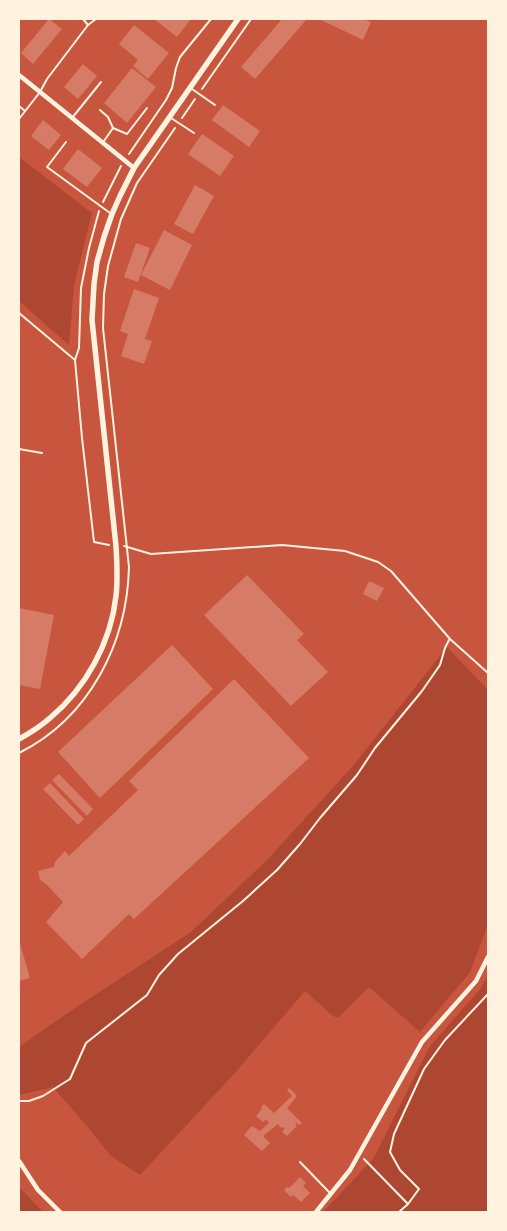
<svg xmlns="http://www.w3.org/2000/svg" width="507" height="1231" font-family="'Titillium Web',sans-serif">
<style>
.green{fill:#ae4732}
.lines{fill:none;stroke-linecap:round;stroke-linejoin:round}
.stream{stroke:#8f3625;stroke-width:3}
.building{fill:#d67c66}
.path{stroke:#fff3e0;stroke-width:2}
.service{stroke:#fff3e0;stroke-width:2}
.minor{stroke:#fff3e0;stroke-width:4.5}
.tertiary{stroke:#fff3e0;stroke-width:5.5}
</style>
<rect width="100%" height="100%" fill="#c8553d"/>
<g class="green">
<path d="M19,157L92,213L74,285L69,345L19,301Z"/>
<path d="M447,647L488,690V925L470,972L420,1032L369,987L338,1018L333,1016L305,991L234,1074L140,1175L111,1156L86,1125L53,1087L19,1095V1047L69,1012L191,932L267,860L352,767Z"/>
<path d="M488,975V1212H323L373,1159L430,1046L482,987Z"/>
<path d="M19,1187L43,1212H19Z"/>
</g>
<g class="lines">
<path class="stream" d="M487,1212L488,1211"/>
</g>
<g class="building">
<path d="M49,19L62,29L33,64L21,53Z"/>
<path d="M154,19H191L177,37Z"/>
<path d="M282,19H307L255,79L241,67Z"/>
<path d="M319,19H363L371,22L363,40Z"/>
<path d="M134,25L169,53L148,79L133,66L138,60L119,44Z"/>
<path d="M83,64L97,76L78,99L64,87Z"/>
<path d="M132,68L156,87L127,123L104,103Z"/>
<path d="M223,105L260,131L249,147L212,120Z"/>
<path d="M43,120L61,135L49,150L31,136Z"/>
<path d="M202,134L234,156L220,176L188,154Z"/>
<path d="M78,149L102,168L87,187L63,169Z"/>
<path d="M195,185L214,196L193,234L174,224Z"/>
<path d="M164,230L192,245L170,290L141,275Z"/>
<path d="M136,243L150,248L138,282L124,277Z"/>
<path d="M134,289L159,298L145,339L152,341L144,364L121,356L128,334L120,331Z"/>
<path d="M247,575L304,634L297,640L328,672L291,706L204,615Z"/>
<path d="M369,581L384,588L377,601L363,594Z"/>
<path d="M19,608L54,615L40,689L19,685Z"/>
<path d="M172,645L213,689L100,798L58,752Z"/>
<path d="M234,679L309,758L134,919L129,914L82,959L46,922L63,902L46,884L40,880L38,871L54,867L55,862L65,851L69,856L138,790L129,781Z"/>
<path d="M59,774L93,809L87,816L52,780Z"/>
<path d="M50,783L84,819L78,825L43,789Z"/>
<path d="M19,940L30,978L19,981Z"/>
<path d="M289,1088L297,1096L287,1108L302,1123L299,1125L297,1123L295,1125L297,1126L287,1136L282,1132L285,1128L280,1127L278,1124L263,1136L270,1143L262,1151L244,1135L252,1126L260,1131L269,1123L266,1119L263,1122L256,1116L262,1109L261,1107L264,1104L274,1113L292,1096L287,1090Z"/>
<path d="M300,1177L306,1183L303,1186L310,1193L301,1202L293,1195L291,1197L284,1190L287,1187L289,1188Z"/>
</g>
<g class="lines">
<g class="path">
<path d="M202,89L251,19"/>
<path d="M182,118L195,99"/>
<path d="M129,154L166,100L172,88L176,68L180,57L211,19"/>
<path d="M103,202L121,166"/>
<path d="M99,211L89,248L81,288L79,348L75,360L82,438L94,542L109,545"/>
<path d="M19,313L75,360"/>
<path d="M124,546L151,554L282,545L345,551L378,562L391,571L450,639L488,673"/>
<path d="M19,753C89,718 127,644 129,567L103,328L104,294L108,266L121,219L137,183L175,128"/>
<path d="M19,1101H29L43,1096L70,1079L86,1043L147,995L159,975L178,954L243,901L277,870L300,844L320,818L357,775L375,748L422,691L440,665L445,648L449,640"/>
<path d="M364,1159L408,1204"/>
<path d="M399,1212L408,1204L419,1189L400,1170L390,1152L394,1134L424,1069L445,1040L488,994"/>
</g>
<g class="service">
<path d="M83,19L88,25"/>
<path d="M192,89L215,105"/>
<path d="M19,106L25,111"/>
<path d="M100,110L108,117L113,128"/>
<path d="M72,118L101,82"/>
<path d="M171,118L194,133"/>
<path d="M19,119L40,92L47,79L88,25L96,19"/>
<path d="M104,141L113,128L127,134L147,108"/>
<path d="M66,142L47,167L110,213"/>
<path d="M19,449L42,453"/>
<path d="M300,1162L329,1192"/>
</g>
<g class="minor">
<path d="M19,75L134,168"/>
<path d="M19,1161L38,1190L60,1212"/>
<path d="M316,1212L350,1170L422,1042L476,981L488,957"/>
</g>
<path class="tertiary" d="M19,739C30,733 41,726 50,718C86,688 111,642 116,596C118,579 117,563 116,546L92,320L94,284L97,262L104,237L112,214L120,196L134,168L238,19"/>
</g>
<rect width="507" height="1231" fill="none" stroke="#fff3e0" stroke-width="40"/>
</svg>
